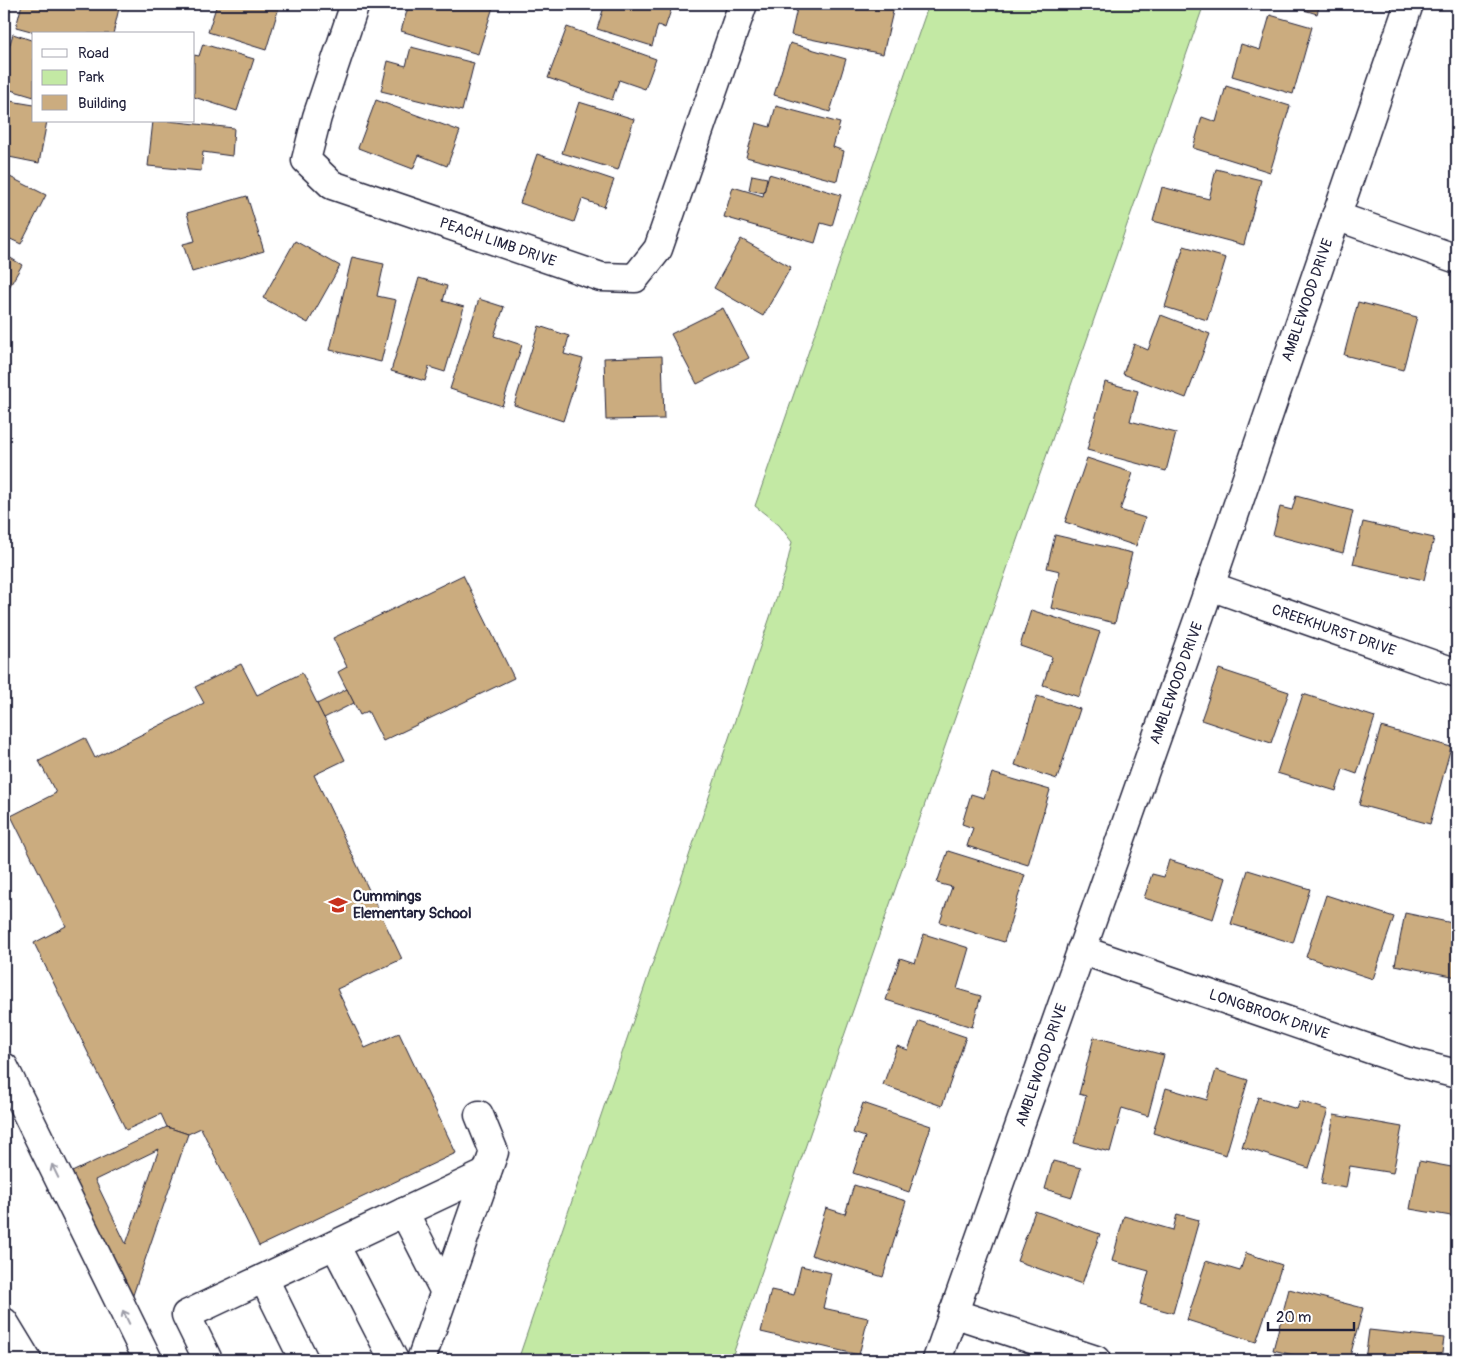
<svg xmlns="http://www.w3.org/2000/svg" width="1461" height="1364" font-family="Pangolin,sans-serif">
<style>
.green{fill:#c3e9a4;stroke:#728670}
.building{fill:#cbac7f;stroke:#22223b;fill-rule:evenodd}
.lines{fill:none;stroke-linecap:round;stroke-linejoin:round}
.minor-casing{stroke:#22223b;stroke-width:31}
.major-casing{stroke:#22223b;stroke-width:31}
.minor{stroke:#fff;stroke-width:28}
.major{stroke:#fff;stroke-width:28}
.oneway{stroke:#9c9ca7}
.labels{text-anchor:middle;stroke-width:5;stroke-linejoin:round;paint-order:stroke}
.street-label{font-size:15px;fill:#22223b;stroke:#fff}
.poi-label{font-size:15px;font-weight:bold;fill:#22223b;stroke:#fff;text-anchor:start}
</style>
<rect width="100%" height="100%" fill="#fff"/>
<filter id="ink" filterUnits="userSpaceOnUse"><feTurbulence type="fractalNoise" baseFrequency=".02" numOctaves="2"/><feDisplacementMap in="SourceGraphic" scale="10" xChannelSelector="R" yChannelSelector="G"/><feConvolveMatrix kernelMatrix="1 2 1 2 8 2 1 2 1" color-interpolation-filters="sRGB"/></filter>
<g filter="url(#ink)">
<path class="green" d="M929,4H1204L731,1360H518L785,573L792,542L779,525L755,506Z"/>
<g class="building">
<path d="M22,4H120L113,34H42L16,27Z"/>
<path d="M217,4H280L266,50L208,32Z"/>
<path d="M409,4L421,6L422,4H494L478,54L401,31Z"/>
<path d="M605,4H673L665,28L658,25L652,46L597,29Z"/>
<path d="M798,4H880L894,7L883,54L791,35Z"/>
<path d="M1285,4H1320L1317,14Z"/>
<path d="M1270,15L1312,27L1293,94L1232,76L1241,44L1260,50Z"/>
<path d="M567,27L656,59L645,89L619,80L612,100L548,78Z"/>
<path d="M13,34L34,41V97L4,88V63Z"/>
<path d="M790,43L846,59L830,112L774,95Z"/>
<path d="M203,44L254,59L237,111L194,97V55L199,56Z"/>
<path d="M411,47L474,63L462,111L381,91L388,61L406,66Z"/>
<path d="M1226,86L1290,106L1270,172L1193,148L1202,117L1216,122Z"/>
<path d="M4,100L34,105V121H47L39,163L4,156Z"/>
<path d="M376,100L460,131L447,166L419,155L413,169L358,148Z"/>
<path d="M579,102L634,119L618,170L562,153Z"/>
<path d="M776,106L840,123L833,147L844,151L837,181L746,157L756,123L770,127Z"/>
<path d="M153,121H168L234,128L232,156L203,152L201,171L148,166Z"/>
<path d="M537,154L614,180L604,207L582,199L574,222L520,203Z"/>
<path d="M1216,169L1261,180L1244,245L1153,221L1162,187L1209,199Z"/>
<path d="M4,174L46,195L21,244L4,236Z"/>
<path d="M769,174L841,195L832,226L821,223L815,243L724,217L733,187L763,196Z"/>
<path d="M752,175L767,178L764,193L749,190Z"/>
<path d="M247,196L264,251L192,272L183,244L195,241L187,213Z"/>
<path d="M741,239L791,267L763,316L714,288Z"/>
<path d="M295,241L340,266L308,323L263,298Z"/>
<path d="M1184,246L1226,258L1207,320L1165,307Z"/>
<path d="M4,254L22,265L4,296Z"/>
<path d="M352,257L384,264L377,296L396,300L381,362L330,350Z"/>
<path d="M419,278L447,286L443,301L464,307L445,372L429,367L425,381L391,371Z"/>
<path d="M479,299L504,307L494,336L522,345L502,406L450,389Z"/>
<path d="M1358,302L1417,317L1403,370L1344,355Z"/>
<path d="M723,308L749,358L697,384L671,334Z"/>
<path d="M1161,315L1210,334L1186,398L1123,374L1134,344L1148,350Z"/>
<path d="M539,326L569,336L564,354L583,359L563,421L514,405Z"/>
<path d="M662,356L664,419L606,420L604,358Z"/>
<path d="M1105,382L1138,391L1130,421L1176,433L1166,471L1087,450Z"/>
<path d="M1087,458L1133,473L1120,510L1145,518L1136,546L1065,522Z"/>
<path d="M1296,496L1353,511L1343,553L1273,535L1280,507L1292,510Z"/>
<path d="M1363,522L1434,538L1424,580L1353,564Z"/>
<path d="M1055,535L1132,553L1115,623L1051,608L1060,571L1047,568Z"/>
<path d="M463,575L514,678L383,741L368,711L360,715L338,672L347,667L333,638Z"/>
<path d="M1031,610L1100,632L1079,697L1043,685L1052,657L1020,646Z"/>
<path d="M241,664L257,695L302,673L345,760L314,775L402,959L337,989L365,1048L399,1033L456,1153L259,1246L201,1128L188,1134L167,1127L161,1114L126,1130L34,943L66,926L11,816L56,793L39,761L85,738L95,758L204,703L195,687Z"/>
<path d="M1219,669L1289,692L1271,743L1201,720Z"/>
<path d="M347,689L354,703L324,718L317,704Z"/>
<path d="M1303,694L1375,717L1357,774L1343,769L1336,791L1277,773Z"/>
<path d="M1037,696L1080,709L1057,779L1015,765Z"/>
<path d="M1381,727L1451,747L1430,824L1359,805Z"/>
<path d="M992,773L1050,790L1028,865L967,846L973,828L962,824L971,794L984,798Z"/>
<path d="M948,851L1025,875L1004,942L940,922L952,887L937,883Z"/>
<path d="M1169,860L1226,878L1213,919L1144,898L1152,874L1164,877Z"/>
<path d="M1248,870L1310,889L1293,943L1231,924Z"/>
<path d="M1326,895L1394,917L1373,979L1306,957Z"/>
<path d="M1405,913L1457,924V977L1395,965Z"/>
<path d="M924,934L969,948L957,989L981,996L972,1027L886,1000L900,958L915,963Z"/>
<path d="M919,1021L966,1037L942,1106L883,1085L897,1046L908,1050Z"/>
<path d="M1094,1037L1164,1055L1148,1116L1122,1108L1110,1152L1074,1143L1086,1096L1079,1094Z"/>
<path d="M1216,1070L1248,1080L1226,1155L1153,1133L1166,1088L1207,1100Z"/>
<path d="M1258,1097L1297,1109L1300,1101L1328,1110L1309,1168L1242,1147Z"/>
<path d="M863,1103L931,1126L909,1192L853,1173L865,1137L853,1133Z"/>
<path d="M1334,1115L1402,1127L1393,1173L1350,1166L1346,1188L1321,1184Z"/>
<path d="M167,1127L188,1134L132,1298L72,1172ZM159,1149L126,1244L95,1180Z"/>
<path d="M1053,1161L1081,1168L1072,1197L1045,1189Z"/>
<path d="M1419,1161L1457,1168V1217L1410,1209Z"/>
<path d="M854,1185L906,1201L883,1277L811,1255L826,1208L845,1214Z"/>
<path d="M1035,1211L1100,1234L1082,1284L1017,1261Z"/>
<path d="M1177,1214L1199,1220L1173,1313L1140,1304L1149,1271L1112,1261L1124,1216L1173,1230Z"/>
<path d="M1246,1253L1282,1265L1256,1342L1187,1320L1206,1261L1240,1271Z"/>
<path d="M801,1266L831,1273L823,1308L868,1318L859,1355L761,1332L771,1290L794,1295Z"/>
<path d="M1289,1289L1363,1308L1349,1360H1313L1273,1350Z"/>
<path d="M1369,1330L1444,1338L1441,1360H1365Z"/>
</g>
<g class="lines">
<g class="minor-casing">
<g id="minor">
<path d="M355,4L317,117L306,160L332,185L601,277L635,278L658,249L743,4"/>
<path d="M1336,216L1457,259"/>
<path d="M1210,586L1457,673"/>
<path d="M1081,950L1405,1061L1457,1074"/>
<path d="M4,1067L148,1360"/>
<path d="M404,1212L445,1292"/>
<path d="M335,1245L394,1360"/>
<path d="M264,1279L304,1360"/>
<path d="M953,1313L1096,1360"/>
<path d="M208,1360L186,1315L487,1173"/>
<path d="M421,1360L494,1152L479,1115"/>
<path d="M937,1360L1210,586L1409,4"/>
</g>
</g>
<g class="major-casing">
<path id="major" d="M4,1322L27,1360"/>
</g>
<use href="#minor" class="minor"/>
<use href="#major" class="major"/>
</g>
<defs><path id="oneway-shaft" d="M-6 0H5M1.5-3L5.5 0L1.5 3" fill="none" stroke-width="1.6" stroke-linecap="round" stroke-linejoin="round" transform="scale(1.25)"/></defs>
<g class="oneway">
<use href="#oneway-shaft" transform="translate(55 1171) rotate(-116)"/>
<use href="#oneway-shaft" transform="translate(126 1317) rotate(-116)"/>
</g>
</g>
<defs>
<g id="school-bare" transform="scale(1.5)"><path d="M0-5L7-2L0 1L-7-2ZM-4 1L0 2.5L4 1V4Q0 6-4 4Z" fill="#c8321e" stroke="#fff" stroke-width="2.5" paint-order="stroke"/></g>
</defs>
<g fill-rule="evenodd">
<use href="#school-bare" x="338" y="905"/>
</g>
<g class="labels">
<g class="street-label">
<text transform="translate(498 242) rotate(19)" y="5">PEACH LIMB DRIVE</text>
<text transform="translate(1307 300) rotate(-71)" y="5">AMBLEWOOD DRIVE</text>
<text transform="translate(1334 630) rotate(19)" y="5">CREEKHURST DRIVE</text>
<text transform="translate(1176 683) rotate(-70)" y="5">AMBLEWOOD DRIVE</text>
<text transform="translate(1269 1014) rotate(19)" y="5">LONGBROOK DRIVE</text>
<text transform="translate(1041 1065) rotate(-71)" y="5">AMBLEWOOD DRIVE</text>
</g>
<g class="poi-label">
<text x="353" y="901">Cummings<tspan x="353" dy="17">Elementary School</tspan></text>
</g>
</g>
<rect width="1461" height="1364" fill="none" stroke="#fff" stroke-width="20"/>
<rect x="10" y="10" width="1441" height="1344" fill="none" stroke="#22223b" stroke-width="2" filter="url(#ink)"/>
<rect x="32" y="32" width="162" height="90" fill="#ffffff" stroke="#a7a7b1"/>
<rect x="42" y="49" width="25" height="8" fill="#ffffff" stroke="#a7a7b1"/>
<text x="78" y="58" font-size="15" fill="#22223b">Road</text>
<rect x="42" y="70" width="25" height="15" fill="#c3e9a4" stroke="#a7a7b1"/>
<text x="78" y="82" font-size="15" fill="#22223b">Park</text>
<rect x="42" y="95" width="25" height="15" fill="#cbac7f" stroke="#a7a7b1"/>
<text x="78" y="108" font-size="15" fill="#22223b">Building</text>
<path d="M1268 1322v8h86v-8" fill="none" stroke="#22223b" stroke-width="2.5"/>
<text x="1276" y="1322" font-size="15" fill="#22223b" stroke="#ffffff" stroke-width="4" paint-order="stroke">20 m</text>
</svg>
